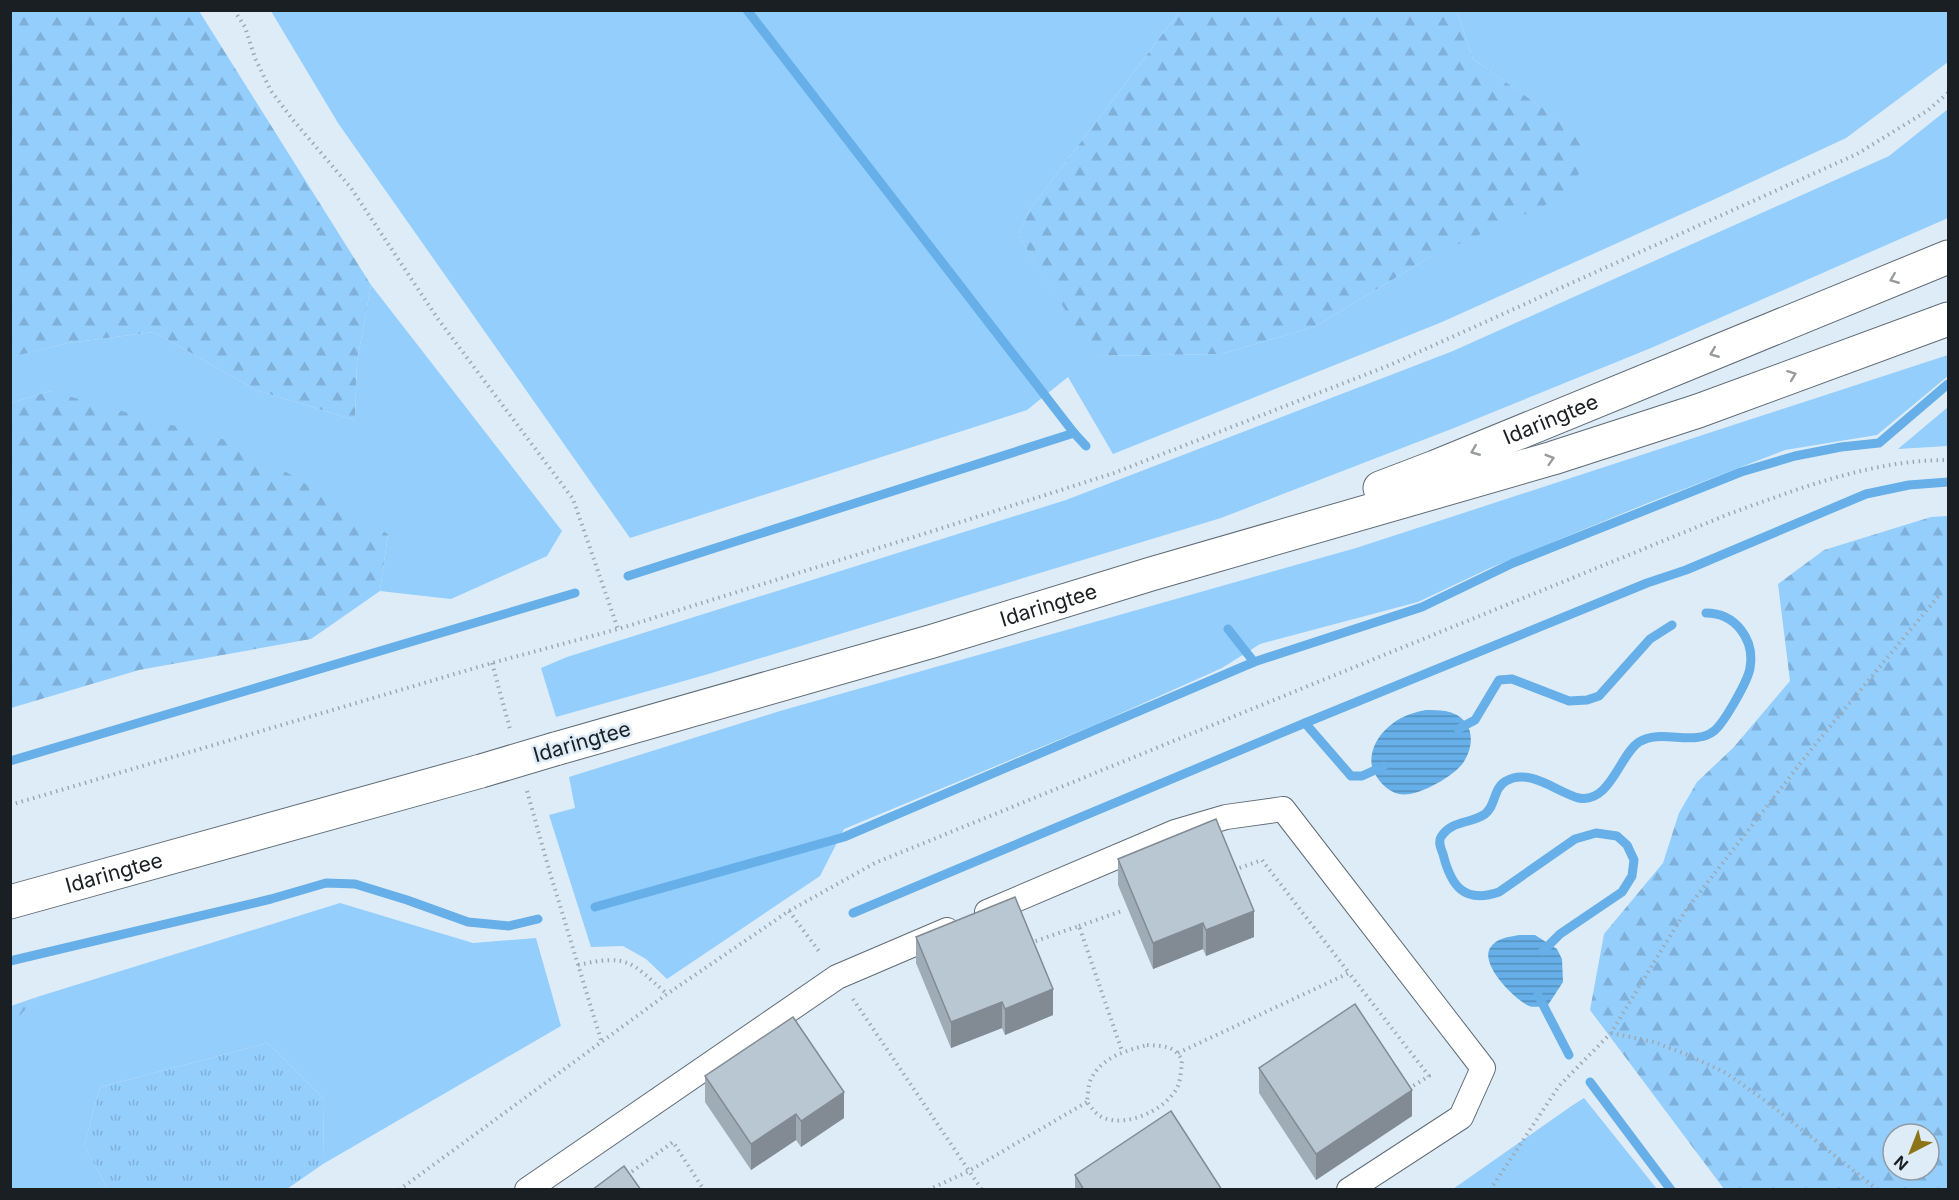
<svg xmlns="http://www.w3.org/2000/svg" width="1959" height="1200" font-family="Inter,sans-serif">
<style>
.grass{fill:#93cefd}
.forest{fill:url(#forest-firs);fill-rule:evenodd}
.park{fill:url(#park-tufts)}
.water{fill:url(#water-rules)}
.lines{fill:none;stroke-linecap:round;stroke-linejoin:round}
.stream{stroke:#66afe8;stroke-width:9}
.street-casing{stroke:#5f6b76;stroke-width:26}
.secondary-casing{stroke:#5f6b76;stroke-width:35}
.path{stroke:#9ea9b2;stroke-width:4;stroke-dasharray:1.5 4.5;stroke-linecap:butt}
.street{stroke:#fff;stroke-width:24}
.secondary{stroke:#fff;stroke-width:33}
.secondary-bridge-casing{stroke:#5f6b76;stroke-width:35;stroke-linecap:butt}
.secondary-bridge{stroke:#fff;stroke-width:33}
.wall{fill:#9fabb5}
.shaded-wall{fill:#828b94}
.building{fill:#b9c7d3;stroke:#828b94;stroke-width:1.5}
.oneway{stroke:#989a9c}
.labels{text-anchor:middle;stroke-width:5;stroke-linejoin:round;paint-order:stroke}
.street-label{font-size:21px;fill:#1a1f23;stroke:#deecf8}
</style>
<defs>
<pattern id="forest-firs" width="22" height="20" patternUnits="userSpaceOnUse" patternTransform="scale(1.5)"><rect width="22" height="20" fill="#93cefd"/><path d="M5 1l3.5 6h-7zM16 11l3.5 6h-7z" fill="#7eb0d9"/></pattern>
<pattern id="park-tufts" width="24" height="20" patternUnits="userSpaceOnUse" patternTransform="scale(1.5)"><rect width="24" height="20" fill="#93cefd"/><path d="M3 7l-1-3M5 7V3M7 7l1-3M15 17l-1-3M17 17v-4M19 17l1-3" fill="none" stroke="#7eb0d9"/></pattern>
<pattern id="water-rules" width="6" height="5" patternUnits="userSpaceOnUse" patternTransform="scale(1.5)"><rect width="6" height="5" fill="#66afe8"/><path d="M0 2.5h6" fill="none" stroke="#538ebc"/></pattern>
</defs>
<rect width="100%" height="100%" fill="#deecf8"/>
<g class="grass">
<path d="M271,11H1180L1031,208L1018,235L1095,356L1222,354L1316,326L1430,257L1591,143L1473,59L1457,11H1948V62L1846,138L1715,199L1442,322L1113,454L1068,377L1027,410L630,538L338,123Z"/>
<path d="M1948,109V218L1651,348L1454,428L1221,518L705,675L556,717L541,668L567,657L1066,500L1453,351L1889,156Z"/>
<path d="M371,285L562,531L547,556L451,599L380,591L388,534L50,391L11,403L10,357L68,343L154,332L256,390L355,420L357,362Z"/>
<path d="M1948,355V376L1877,435L1785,450L1648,503L1490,568L1418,602L1260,644L1222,668L1097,724L844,829L820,876L667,979L646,959L623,946L591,947L549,815L575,808L569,777L780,711L1356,548Z"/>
<path d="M1948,407V446L1898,449Z"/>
<path d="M340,903L473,943L536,938L561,1026L323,1164L324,1099L268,1043L100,1087L84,1146L108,1189L11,1190L10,1025L37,997Z"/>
<path d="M1584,1098L1657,1189H1453L1570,1107Z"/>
</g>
<g class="forest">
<path d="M10,11H199L371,285L357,362L355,420L256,390L154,332L68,343L11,357Z"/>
<path d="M1180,11H1457L1473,59L1592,143L1570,194L1430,257L1316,326L1222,354L1094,356L1018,235L1031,208Z"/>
<path d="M50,391L240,444L388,534L380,591L311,639L139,670L11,708V403Z"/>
<path d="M1948,516V1189H1724L1590,1010L1604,934L1663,863L1679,813L1697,782L1733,748L1790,681L1778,584L1824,550L1931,517ZM1893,1134H1929V1170H1893Z"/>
<path d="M37,997L11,1025V1006Z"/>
</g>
<path class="park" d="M268,1043L324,1099L323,1164L287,1189H108L84,1146L100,1087Z"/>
<g class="water">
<path d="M1426,710C1432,710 1439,710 1445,711C1473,716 1477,742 1463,763C1453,777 1416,798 1399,794C1389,792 1380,783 1375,774C1368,762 1372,747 1380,736C1393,720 1406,714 1426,710Z"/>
<path d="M1519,935H1535L1557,949L1562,959L1563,982L1548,1005C1541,1006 1535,1008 1529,1006C1514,999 1480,965 1490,948C1496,938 1509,937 1519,935Z"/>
</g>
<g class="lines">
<g class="stream">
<path d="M747,10L1074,433"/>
<path d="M628,576L1074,433L1086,446"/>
<path d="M1228,629L1254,662"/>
<path d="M1305,723L1351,776H1362L1384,766"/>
<path d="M1458,729L1475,720L1499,680L1512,679L1569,701L1587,700L1599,696L1650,639L1672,625"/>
<path d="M10,761L575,593"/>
<path d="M595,907L844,837L1254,662L1422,607L1513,563L1741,472L1795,456L1841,447L1879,443L1948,384"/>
<path d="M853,913L1305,723L1647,583L1686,570L1866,494L1909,485L1948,482"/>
<path d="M1543,951L1560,934L1622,892L1632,876L1634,860L1627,845L1617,836L1596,833L1575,839L1499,892C1464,904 1451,886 1443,854C1441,849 1438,842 1441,837C1451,820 1471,824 1485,814C1496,806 1493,788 1506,781C1529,767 1558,793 1579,798C1610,804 1620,754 1639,742C1661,728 1694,747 1714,731C1724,723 1748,681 1750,668C1755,639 1735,613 1706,613"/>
<path d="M10,961L271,899L326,883L355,884L407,900L468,922L509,926L538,919"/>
<path d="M1538,995L1569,1055"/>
<path d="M1590,1082L1671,1190"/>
</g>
<g class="street-casing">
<g id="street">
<path d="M987,912L1175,832L1226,817L1283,809L1483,1068L1461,1117L1349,1190"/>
<path d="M527,1190L837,977L947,930"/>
</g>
</g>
<g class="secondary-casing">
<g id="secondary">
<path id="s1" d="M1380,488L1435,467L1948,257"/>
<path id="s2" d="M555,749L933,641L1151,574L1553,458L1698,411L1948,319"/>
<path id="s3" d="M10,902L481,771"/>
</g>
</g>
<g class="path">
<path d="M234,10L245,27L255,58L271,91L293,120L351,188L438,319L573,499L618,629"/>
<path d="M492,663L510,729"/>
<path d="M527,791L550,873L601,1040"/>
<path d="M10,805L492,663L618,629L914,537L1114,473L1390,365L1857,154L1927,111L1948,93"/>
<path d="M1234,870L1262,860L1349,973"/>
<path d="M789,911L821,954"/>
<path d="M1079,926L1122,911"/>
<path d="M1030,943L1079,926L1122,1051"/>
<path d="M578,965C628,954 630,961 667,994"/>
<path d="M853,999L982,1190"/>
<path d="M1611,1033L1654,1042L1688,1055L1726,1073L1767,1102L1878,1190"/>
<path d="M1147,1045C1162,1046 1174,1045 1182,1060C1181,1069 1181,1080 1177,1088C1165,1110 1128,1127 1104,1118C1096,1115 1092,1108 1087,1102C1088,1095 1088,1085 1091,1079C1102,1057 1125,1051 1147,1045Z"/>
<path d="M1178,1053L1349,973L1429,1076L1408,1089"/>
<path d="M627,1175L673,1142L704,1190"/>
<path d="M399,1190L667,994L789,911L875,863L1729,514C1800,488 1872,460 1948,460"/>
<path d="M928,1190L969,1171L1087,1102"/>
<path d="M1490,1190L1559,1086L1611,1033L1686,910L1814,746L1941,593"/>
</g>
<use href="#street" class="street"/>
<use href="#secondary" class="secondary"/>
<g class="secondary-bridge-casing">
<path id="secondary-bridge" d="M481,771L555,749"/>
</g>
<use href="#secondary-bridge" class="secondary-bridge"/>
</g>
<g class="wall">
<path d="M1118,859L1254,937L1206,956L1203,949L1153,969L1118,885Z"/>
<path d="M916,937L1053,1015L1005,1035L1002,1028L951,1048L916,963Z"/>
<path d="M1259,1068L1412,1116L1316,1180L1259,1093Z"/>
<path d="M705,1076L844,1118L801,1147L796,1140L751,1170L705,1102Z"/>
<path d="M1075,1175L1222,1190H1075Z"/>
</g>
<g class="shaded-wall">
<path d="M1254,911V937L1206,956V930Z"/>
<path d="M1203,923V949L1153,969V943Z"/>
<path d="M1053,989V1015L1005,1035V1009Z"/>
<path d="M1002,1002V1028L951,1048V1022Z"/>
<path d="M1412,1090V1116L1316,1180V1154Z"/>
<path d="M844,1092V1118L801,1147V1121Z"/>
<path d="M796,1114V1140L751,1170V1144Z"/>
</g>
<g class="building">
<path d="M1216,819L1254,911L1206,930L1203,923L1153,943L1118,859Z"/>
<path d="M1015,897L1053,989L1005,1009L1002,1002L951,1022L916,937Z"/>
<path d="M1355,1004L1412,1090L1316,1154L1259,1068Z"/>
<path d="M793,1017L844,1092L801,1121L796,1114L751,1144L705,1076Z"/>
<path d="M1171,1111L1222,1190H1084L1075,1175Z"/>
<path d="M624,1166L641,1190H592Z"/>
</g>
<defs><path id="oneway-chevron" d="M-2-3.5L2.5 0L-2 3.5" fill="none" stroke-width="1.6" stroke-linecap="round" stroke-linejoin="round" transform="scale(1.5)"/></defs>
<g class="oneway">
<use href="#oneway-chevron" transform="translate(1894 279) rotate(158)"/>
<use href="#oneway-chevron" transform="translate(1714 353) rotate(158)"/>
<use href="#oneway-chevron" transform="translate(1792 375) rotate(-21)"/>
<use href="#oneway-chevron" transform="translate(1475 451) rotate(158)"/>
<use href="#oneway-chevron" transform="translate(1550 459) rotate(-17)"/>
</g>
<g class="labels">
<g class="street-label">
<text dy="7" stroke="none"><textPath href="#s1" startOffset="184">Idaringtee</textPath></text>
<text dy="7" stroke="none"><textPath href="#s2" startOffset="514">Idaringtee</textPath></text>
<text transform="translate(582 742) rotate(-16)" y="7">Idaringtee</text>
<text dy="7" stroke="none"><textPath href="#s3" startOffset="108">Idaringtee</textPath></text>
</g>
</g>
<rect width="1959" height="1200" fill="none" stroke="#1a1f23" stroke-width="24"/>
<g transform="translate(1911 1152) rotate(222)"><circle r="28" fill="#deecf8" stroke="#909aa3" stroke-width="1.5"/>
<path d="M0-4.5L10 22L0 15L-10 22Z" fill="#8c7518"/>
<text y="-9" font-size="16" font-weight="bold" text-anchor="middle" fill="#1a1f23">N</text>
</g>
</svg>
